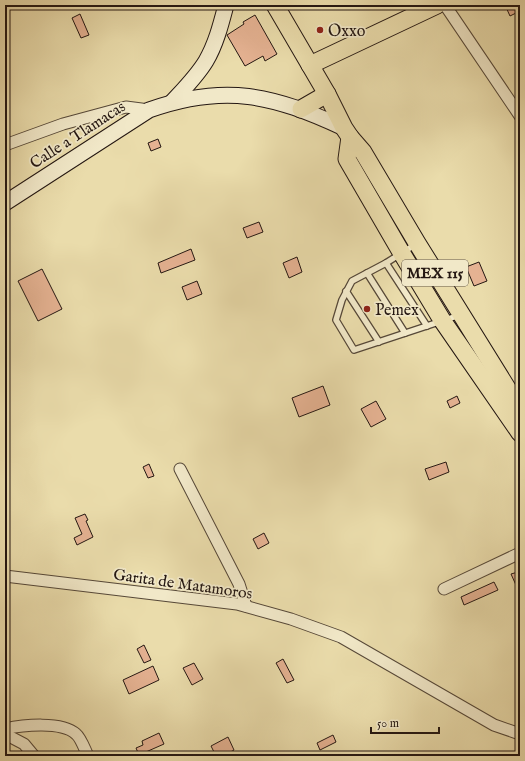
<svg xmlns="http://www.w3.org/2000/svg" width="525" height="761" font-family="'IM FELL English',serif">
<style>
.building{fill:#e5b292;stroke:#241712}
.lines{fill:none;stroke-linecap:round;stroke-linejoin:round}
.service-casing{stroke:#564838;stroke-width:8}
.minor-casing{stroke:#564838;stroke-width:13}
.secondary-casing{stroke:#241712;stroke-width:17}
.primary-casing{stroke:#241712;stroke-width:19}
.service{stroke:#f1e8c8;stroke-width:5.5}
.minor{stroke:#f1e8c8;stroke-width:11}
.secondary{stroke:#f1e8c8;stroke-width:15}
.primary{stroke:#eadcab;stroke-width:17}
.poi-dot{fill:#8f2418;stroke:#f1e8c8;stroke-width:1.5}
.labels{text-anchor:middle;stroke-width:3.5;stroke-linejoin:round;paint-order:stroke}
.shield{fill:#f1e8c8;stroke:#625649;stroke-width:1}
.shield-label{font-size:15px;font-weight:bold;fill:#241712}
.poi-label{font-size:16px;fill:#241712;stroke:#f1e8c8;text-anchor:start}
.street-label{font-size:16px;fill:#241712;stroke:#f1e8c8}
</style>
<rect width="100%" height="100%" fill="#eadcab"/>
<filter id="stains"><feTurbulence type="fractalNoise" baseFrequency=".005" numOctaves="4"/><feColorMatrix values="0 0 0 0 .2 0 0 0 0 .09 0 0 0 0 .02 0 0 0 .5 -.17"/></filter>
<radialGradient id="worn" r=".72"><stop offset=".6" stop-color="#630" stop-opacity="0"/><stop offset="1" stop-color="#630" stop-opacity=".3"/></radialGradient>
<g class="building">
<path d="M505,5H519L520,11L510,16Z"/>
<path d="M80,14L89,35L81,38L72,18Z"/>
<path d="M255,15L277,54L265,61L263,56L245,66L227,35L244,24L243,22Z"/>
<path d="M158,139L161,147L151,151L148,143Z"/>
<path d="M259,222L263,232L247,238L243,228Z"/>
<path d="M191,249L195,260L161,273L158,263Z"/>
<path d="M297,257L302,272L289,278L283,263Z"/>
<path d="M479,262L487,281L474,286L466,267Z"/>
<path d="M42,269L62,309L38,321L18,281Z"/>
<path d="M197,281L202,294L187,300L182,287Z"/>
<path d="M323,386L330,405L299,417L292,398Z"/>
<path d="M457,396L460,403L450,408L447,401Z"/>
<path d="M376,401L386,419L371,427L361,409Z"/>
<path d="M446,462L449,472L429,480L425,469Z"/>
<path d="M149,464L154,476L148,478L143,467Z"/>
<path d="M85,514L88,520L86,521L93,537L77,545L74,538L82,534L75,518Z"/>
<path d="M264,533L269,543L258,549L253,539Z"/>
<path d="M518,572L520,576V594L511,574Z"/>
<path d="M494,582L498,590L464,605L461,597Z"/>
<path d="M144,645L151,660L144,663L137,649Z"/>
<path d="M283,659L294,680L287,683L276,663Z"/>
<path d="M194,663L203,679L192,685L183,668Z"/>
<path d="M153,666L159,680L129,694L123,680Z"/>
<path d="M159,733L164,744L139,755L136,748L143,745L142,741Z"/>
<path d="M333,735L336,742L320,750L317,743Z"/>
<path d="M228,737L234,750L223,756H216L211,746Z"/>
</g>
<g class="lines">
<g class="service-casing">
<g id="service">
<path d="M416,244L386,263L352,281L342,300L336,320L354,350L460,315"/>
<path d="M386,263L427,326"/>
<path d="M367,273L405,333"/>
<path d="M346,291L379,342"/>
</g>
</g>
<g class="minor-casing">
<g id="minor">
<path d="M445,5L520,116"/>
<path d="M5,145L63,124L126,107L149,110"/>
<path d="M180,469L239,584L246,606"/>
<path d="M5,576L237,604L291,619L341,637L494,725L520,734"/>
<path d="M444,589L520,553"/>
<path d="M5,729C23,725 62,721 76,734C81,738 85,750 88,756"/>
<path d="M5,734L24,744L34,756"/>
</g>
</g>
<g class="secondary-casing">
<g id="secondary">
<path d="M172,102C184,89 197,76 206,61C216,44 221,24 226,5"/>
<path d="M5,203L149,110C225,83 273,95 344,128"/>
</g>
</g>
<g class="primary-casing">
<g id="primary">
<path d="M275,5L327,94L344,128L350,137L363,152L417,243L520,409"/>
<path d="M310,65L437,5"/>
<path d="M301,109L327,94"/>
<path d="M350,137L347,159L401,252L442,320L520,433"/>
</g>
</g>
<use href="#service" class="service"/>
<use href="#minor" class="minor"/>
<use href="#secondary" class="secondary"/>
<use href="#primary" class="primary"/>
</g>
<g class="poi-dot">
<circle cx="320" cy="30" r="4"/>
<circle cx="367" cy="309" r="4"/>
</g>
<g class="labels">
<rect class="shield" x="402" y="260" width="66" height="26" rx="3"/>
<g class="shield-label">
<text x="435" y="278">MEX 115</text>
</g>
<g class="poi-label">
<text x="328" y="36">Oxxo</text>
<text x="375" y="315">Pemex</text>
</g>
<g class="street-label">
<text transform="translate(77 134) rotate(-33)" y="6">Calle a Tlamacas</text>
<text transform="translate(183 583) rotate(8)" y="6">Garita de Matamoros</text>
</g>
</g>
<rect width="525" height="761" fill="none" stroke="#eadcab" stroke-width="20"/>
<rect x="6" y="6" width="513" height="749" fill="none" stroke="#241712" stroke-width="2"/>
<rect x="10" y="10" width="505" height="741" fill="none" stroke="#241712"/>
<path d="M371 727v6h68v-6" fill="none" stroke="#241712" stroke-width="2"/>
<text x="377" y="727" font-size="12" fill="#241712" stroke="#f1e8c8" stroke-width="3" paint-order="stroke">50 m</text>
<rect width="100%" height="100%" filter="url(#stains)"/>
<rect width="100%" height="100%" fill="url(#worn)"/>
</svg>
